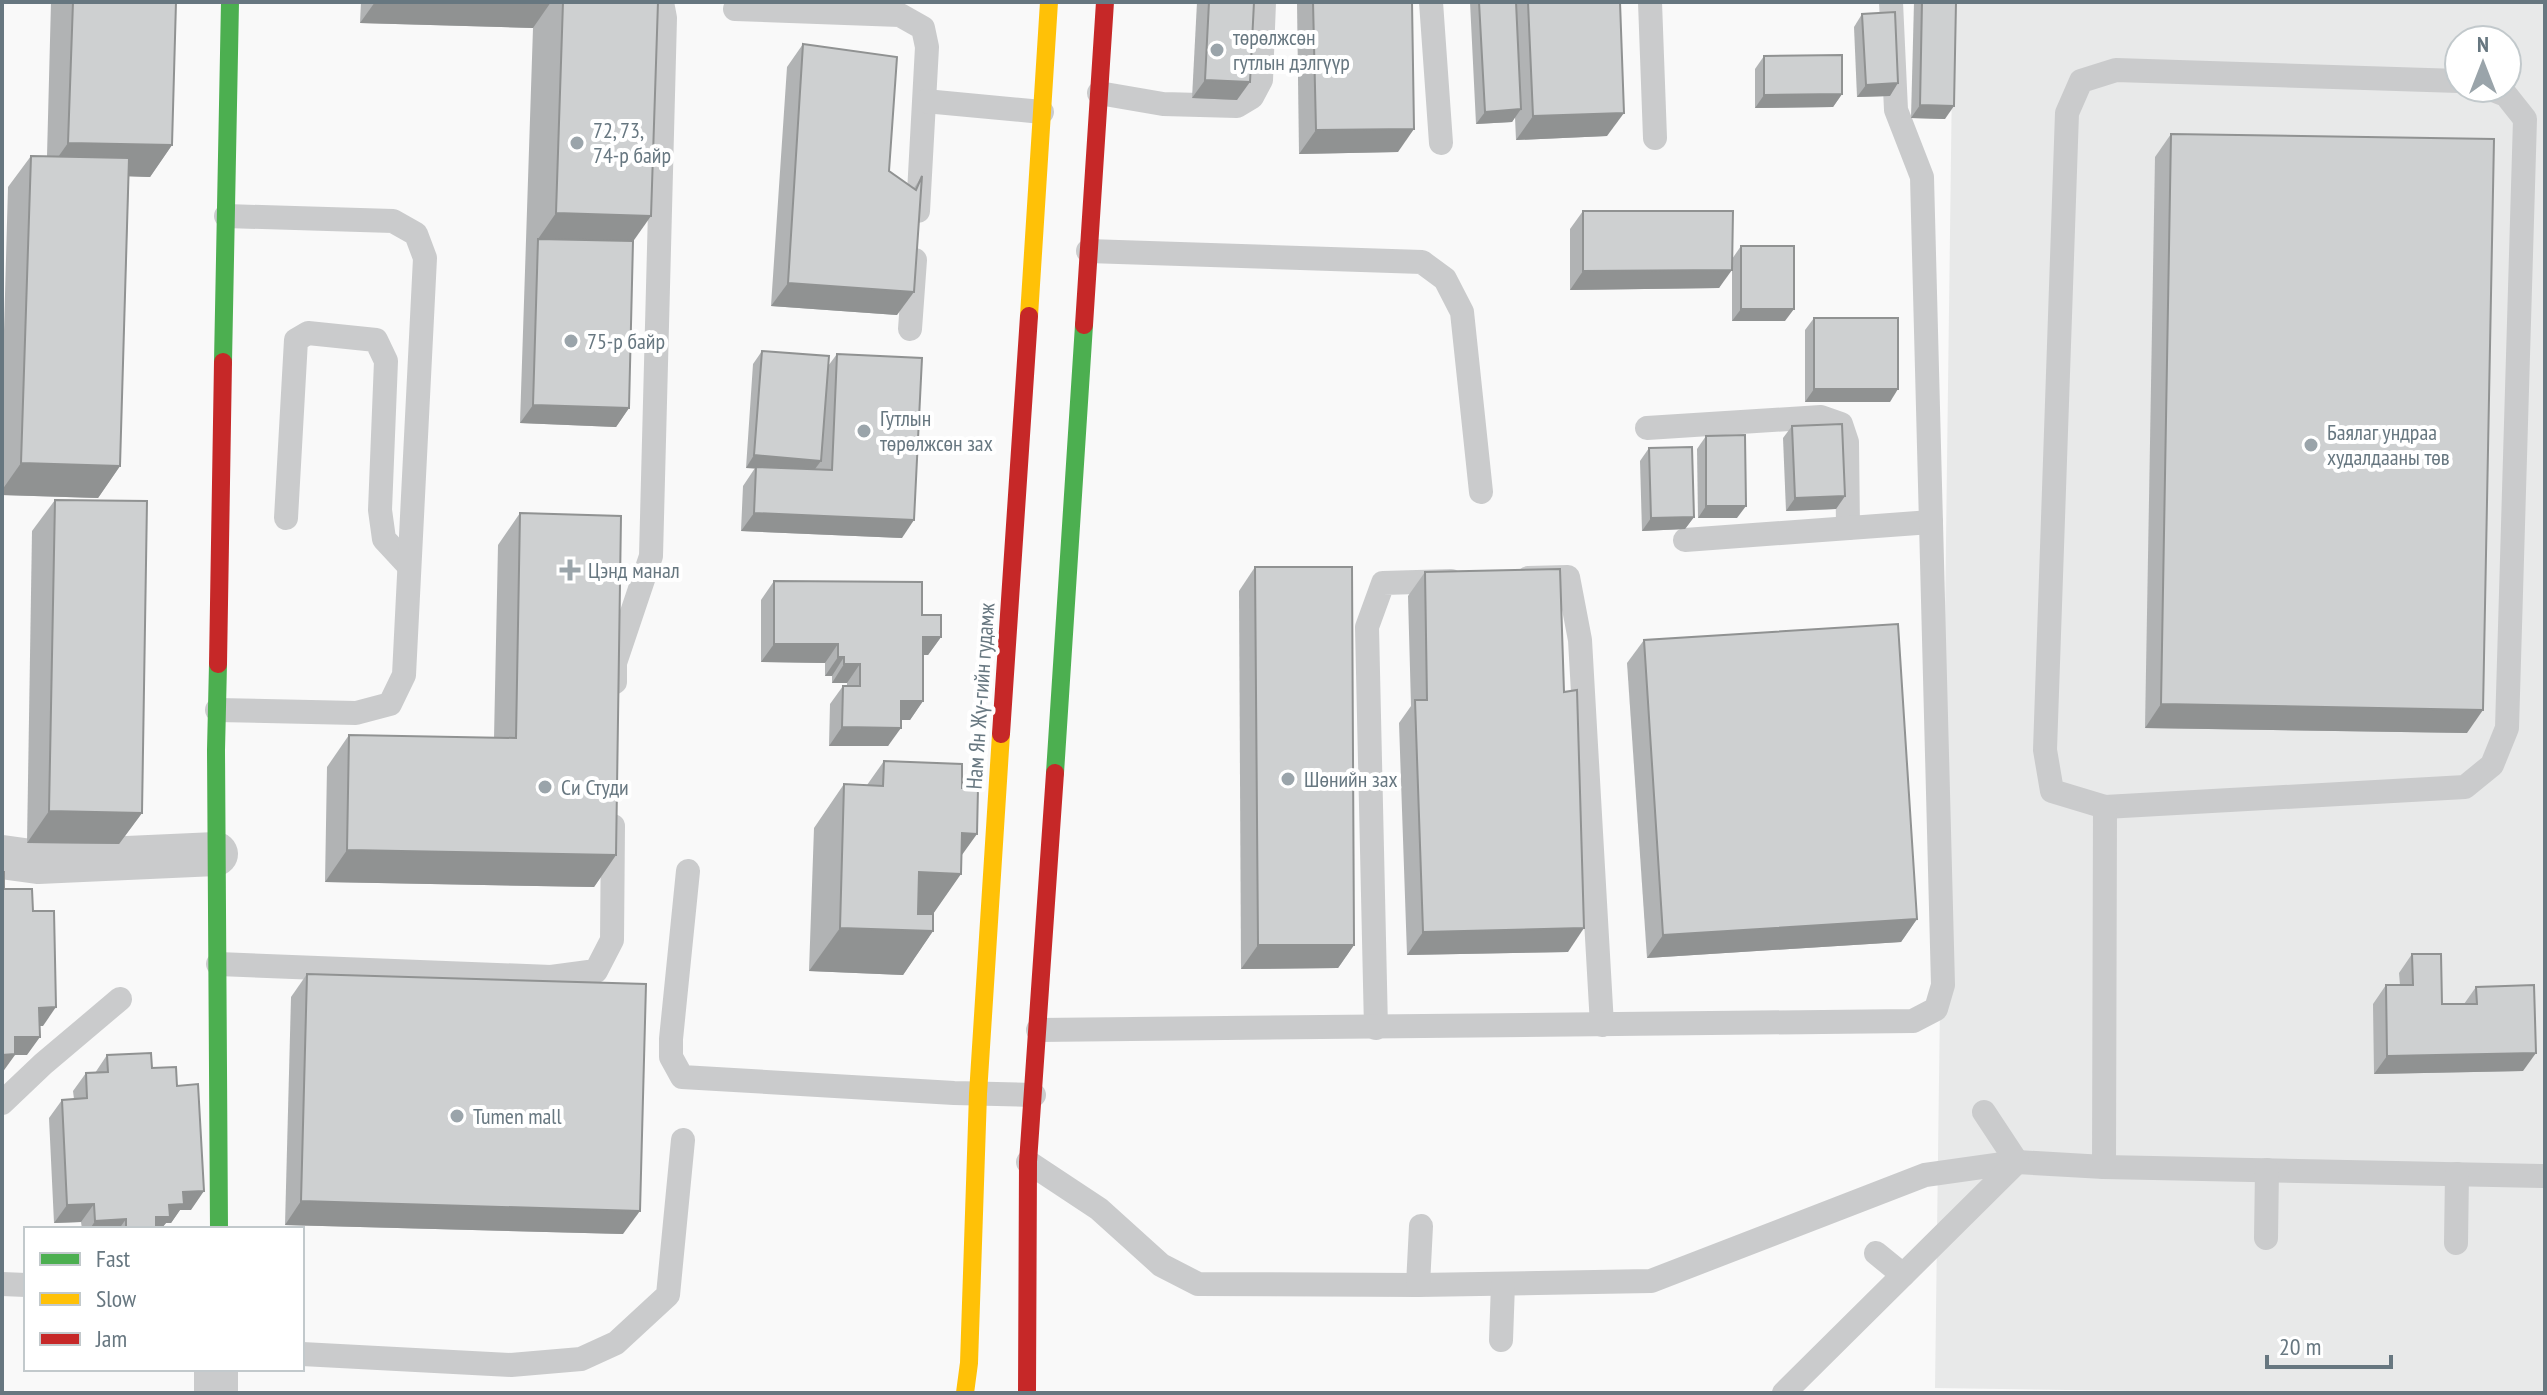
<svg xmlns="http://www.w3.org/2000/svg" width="2547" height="1395" font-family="'PT Sans Narrow',sans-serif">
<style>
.built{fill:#e8e9e9;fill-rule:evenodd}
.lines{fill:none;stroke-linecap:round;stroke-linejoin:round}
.lane{stroke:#cacbcc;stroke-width:24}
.street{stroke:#cacbcc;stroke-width:44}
.fast{stroke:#4caf50;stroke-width:18}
.slow{stroke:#ffc107;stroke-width:18}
.jam{stroke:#c62828;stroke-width:18}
.wall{fill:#b1b3b4}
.shaded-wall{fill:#909292}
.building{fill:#ced0d1;stroke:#909292;stroke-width:2}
.poi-dot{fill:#9aa4aa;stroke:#fff;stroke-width:3}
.labels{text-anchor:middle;stroke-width:8;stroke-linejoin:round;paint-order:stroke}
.poi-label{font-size:22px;fill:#677780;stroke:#fff;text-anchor:start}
.street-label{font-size:22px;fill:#677780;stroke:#fff}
</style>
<rect width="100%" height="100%" fill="#f9f9f9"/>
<path class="built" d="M1953,2H2545V1393H2281L1935,1388ZM2459,40H2507V88H2459Z"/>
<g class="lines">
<g class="lane">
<path d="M1431,2L1441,143"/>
<path d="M1650,2L1655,138"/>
<path d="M735,9L900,15L923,28L927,47L918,211"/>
<path d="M2459,81L2116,70L2081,81L2067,113L2045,750L2052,791L2105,807L2465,787L2492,765L2507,728L2525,119L2506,95L2488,88"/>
<path d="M1099,93L1163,104L1237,106L1252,97L1261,80L1264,2"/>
<path d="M925,101L1042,112"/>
<path d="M1088,251L1422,262L1445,279L1462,312L1481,492"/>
<path d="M910,329L915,260"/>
<path d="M1647,428L1821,417L1841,424L1847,442L1848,528"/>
<path d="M286,518L296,340L308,333L376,340L386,361L380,510L384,539L409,566"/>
<path d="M1685,540L1931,522"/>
<path d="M1528,578L1568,577L1580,640L1602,1025"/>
<path d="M615,682V663L651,556L665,18L662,2"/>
<path d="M217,710L356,713L390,704L404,675L425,258L416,234L393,221L226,216"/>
<path d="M688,871L671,1039V1057L682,1077L954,1093L1034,1095"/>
<path d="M218,964L551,977L596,971L612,940L613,826"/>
<path d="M1376,1028L1367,627L1383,583L1451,581"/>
<path d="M1038,1030L1913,1021L1936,1009L1943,985L1922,177L1896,110L1891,2"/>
<path d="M2,1103L43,1064L120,999"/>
<path d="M1028,1162L1099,1209L1161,1265L1198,1284L1418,1285L1651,1281L1925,1175L2017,1162L2104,1167L2545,1176"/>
<path d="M2104,1167L2105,807"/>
<path d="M2266,1238L2267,1170"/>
<path d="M2456,1243L2457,1174"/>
<path d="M1876,1253L1903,1275"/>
<path d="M2,1284L26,1285"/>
<path d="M1418,1285L1421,1226"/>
<path d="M1501,1340L1503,1284"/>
<path d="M302,1354L511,1365L581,1359L616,1343L668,1295L683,1140"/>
<path d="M1784,1393L2017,1162L1984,1112"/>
</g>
<g class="street">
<path d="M2,857L38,862L216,854"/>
<path d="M216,1393V1369"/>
</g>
<g class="fast">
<path d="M223,362L230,2"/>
<path d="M218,664L216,750L219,1229"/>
<path d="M1055,773L1084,325"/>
</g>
<g class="slow">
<path d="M1029,316L1049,2"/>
<path d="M965,1393L969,1363L978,1094L1001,734"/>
</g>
<g class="jam">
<path d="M1084,325L1105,2"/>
<path d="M218,664L223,362"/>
<path d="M1001,734L1029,316"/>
<path d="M1027,1393L1028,1162L1055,773"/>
</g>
</g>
<g class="wall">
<path d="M51,2H176L172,145L150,177L129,176L120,466L98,498L2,495V402L8,187L31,156H47Z"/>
<path d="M361,2H658L633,241L629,408L616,427L520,423L533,28L360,23Z"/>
<path d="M1197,2H1254L1237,100L1192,98Z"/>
<path d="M1297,2H1412L1398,152L1299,154Z"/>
<path d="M1470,2H1620L1607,136L1516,140L1515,117L1512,122L1476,124Z"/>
<path d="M1914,2H1956L1945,119L1911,118Z"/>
<path d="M1862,14L1890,96L1857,97L1854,27Z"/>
<path d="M803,44L889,171L914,188L922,176L897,315L771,306L787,67Z"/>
<path d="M1764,56L1842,94L1833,107L1755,108V69Z"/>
<path d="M2171,134L2467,733L2145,728L2155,157Z"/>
<path d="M1583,211L1732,259L1741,246L1785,321H1732V265L1719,288L1570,290V229Z"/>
<path d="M1814,318L1890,402H1805V330Z"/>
<path d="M762,351L828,366L837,354L902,538L741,531L743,486L755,468H746L753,364Z"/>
<path d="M1792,426L1845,496L1836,509L1786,511L1783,438Z"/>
<path d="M1706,436L1737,518H1698L1697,449Z"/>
<path d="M1649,448L1694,517L1685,529L1642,531L1640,461Z"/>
<path d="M55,500L142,813L119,844L27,843L32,531Z"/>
<path d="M520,513L616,855L594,887L325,882L327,767L349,735L494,738L498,545Z"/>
<path d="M1255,567L1354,945L1338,968L1241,969L1239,591Z"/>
<path d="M1425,572L1568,952L1407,955L1399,723L1411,706L1408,596Z"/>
<path d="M774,581L922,615L941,637L928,655H923V701L910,720H901L888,746H829L830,704L843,686H847V683H832V676H825V663L761,662V600Z"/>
<path d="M1644,640L1917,919L1901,942L1647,958L1627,663Z"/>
<path d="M884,761L962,856L933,914V931L903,975L809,971L814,828L844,784L867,785Z"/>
<path d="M2412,954L2442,1004H2464L2476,987L2523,1071L2374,1074L2373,1004L2386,985H2400L2399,973Z"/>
<path d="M307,974L623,1234L285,1225L291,997Z"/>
<path d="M107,1055L152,1068L177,1086L191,1210H180L171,1223H166L161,1229H82L81,1222L54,1223L49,1118L62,1100L74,1099L73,1091L86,1073H95Z"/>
</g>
<g class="shaded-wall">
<path d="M375,2H551L533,28L360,23Z"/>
<path d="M1205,80L1250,82L1237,100L1192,98Z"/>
<path d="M1898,83L1890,96L1857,97L1866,85Z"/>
<path d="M1842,94L1833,107L1755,108L1764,95Z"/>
<path d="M1920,105L1954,106L1945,119L1911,118Z"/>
<path d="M1521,109L1512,122L1476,124L1485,112Z"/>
<path d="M1624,113L1607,136L1516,140L1533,116Z"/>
<path d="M1414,129L1398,152L1299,154L1316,130Z"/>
<path d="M68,143L172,145L150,177L46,174Z"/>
<path d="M556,213L651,216L620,260L538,239Z"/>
<path d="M1732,270L1719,288L1570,290L1583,271Z"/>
<path d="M788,283L914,292L897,315L771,306Z"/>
<path d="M1741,309H1794L1785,321H1732Z"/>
<path d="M1814,389H1898L1890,402H1805Z"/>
<path d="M533,405L629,408L616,427L520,423Z"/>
<path d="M754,455L821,461L812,473L746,468Z"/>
<path d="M21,463L120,466L98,498L2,495V490Z"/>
<path d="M1845,496L1836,509L1786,511L1795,498Z"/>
<path d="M1706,506H1746L1737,518H1698Z"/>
<path d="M754,513L914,520L902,538L741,531Z"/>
<path d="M1694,517L1685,529L1642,531L1651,518Z"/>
<path d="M923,637H941L928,655H910Z"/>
<path d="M774,644H838L825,663L761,662Z"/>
<path d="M838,657H844L832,676H825Z"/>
<path d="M844,664H860L847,683H832Z"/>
<path d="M901,701H923L910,720H888Z"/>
<path d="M2161,704L2483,710L2467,733L2145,728Z"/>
<path d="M842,727L901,728L888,746H829Z"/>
<path d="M49,811L142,813L119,844L27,843Z"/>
<path d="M962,833L977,834L949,873L961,874L931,917L889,916L919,872Z"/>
<path d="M347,850L616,855L594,887L325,882Z"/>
<path d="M1917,919L1901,942L1647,958L1663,935Z"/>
<path d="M840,928L933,931L903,975L809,971Z"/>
<path d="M1584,928L1568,952L1407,955L1423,932Z"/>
<path d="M1258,945H1354L1338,968L1241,969Z"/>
<path d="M56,1007L43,1026H26L39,1008Z"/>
<path d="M15,1037H40L27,1055H15L2,1073V1055Z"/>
<path d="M2536,1053L2523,1071L2374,1074L2387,1056Z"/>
<path d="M204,1191L191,1210H180L171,1223H166L161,1229H147L156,1217L183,1192Z"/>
<path d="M301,1201L640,1211L623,1234L285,1225Z"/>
<path d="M94,1204L81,1222L54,1223L67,1205Z"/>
<path d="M126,1219L119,1229H90L95,1221Z"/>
</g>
<g class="building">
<path d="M73,2H176L172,145L68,143Z"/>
<path d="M563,2H658L651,216L556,213Z"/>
<path d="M1209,2H1254L1250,82L1205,80Z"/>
<path d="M1313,2H1412L1414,129L1316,130Z"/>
<path d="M1479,2H1516L1521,109L1485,112Z"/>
<path d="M1528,2H1620L1624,113L1533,116Z"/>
<path d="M1922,2H1956L1954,106L1920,105Z"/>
<path d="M1895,12L1898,83L1866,85L1862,14Z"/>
<path d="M803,44L897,57L889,171L916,190L922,176L914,292L788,283Z"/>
<path d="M1842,55V94L1764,95V56Z"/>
<path d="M2171,134L2494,139L2483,710L2161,704Z"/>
<path d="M31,156L129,158L120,466L21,463Z"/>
<path d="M1583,211H1733L1732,270L1583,271Z"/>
<path d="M538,239L633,241L629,408L533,405Z"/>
<rect x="1741" y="246" width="53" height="63"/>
<rect x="1814" y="318" width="84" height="71"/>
<path d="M762,351L829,356L821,461L754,455Z"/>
<path d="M837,354L922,358L914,520L754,513L756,467L832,470Z"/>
<path d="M1842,424L1845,496L1795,498L1792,426Z"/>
<path d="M1745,435L1746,506H1706V436Z"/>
<path d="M1692,447L1694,517L1651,518L1649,448Z"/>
<path d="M55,500L147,501L142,813L49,811Z"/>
<path d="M520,513L621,516L616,855L347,850L349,735L516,738Z"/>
<path d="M1255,567H1352L1354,945H1258Z"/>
<path d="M1560,569L1564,692L1577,690L1584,928L1423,932L1415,700H1427L1425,572Z"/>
<path d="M774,581L922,582V615H941V637H923V701H901V728L842,727L843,686H860V664H844V657H838V644H774Z"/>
<path d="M1898,624L1917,919L1663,935L1644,640Z"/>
<path d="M884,761L962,764V788H978L977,834L962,833L961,874L919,872L918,914H933V931L840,928L844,784L883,786Z"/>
<path d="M2,872H4V889H32L33,911H54L56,1007L39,1008L40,1037H15V1054L2,1055Z"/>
<path d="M2412,954H2441L2442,1004H2477L2476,987L2534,985L2536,1053L2387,1056L2386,985H2413Z"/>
<path d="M307,974L646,984L640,1211L301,1201Z"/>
<path d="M151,1053L152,1068L176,1067L177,1086L198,1084L204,1191L183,1192L184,1204L169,1205L170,1217H156V1229H126V1219L95,1221L94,1204L67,1205L62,1100L87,1098L86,1073L108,1072L107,1055Z"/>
</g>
<g class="poi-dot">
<circle cx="1217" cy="50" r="8"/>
<circle cx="577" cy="143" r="8"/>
<circle cx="571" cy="341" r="8"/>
<circle cx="864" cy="431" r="8"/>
<circle cx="2311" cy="445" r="8"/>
<path d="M566 558h8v8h8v8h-8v8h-8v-8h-8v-8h8z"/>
<circle cx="1288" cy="779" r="8"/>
<circle cx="545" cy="787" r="8"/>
<circle cx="457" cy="1116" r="8"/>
</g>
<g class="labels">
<g class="poi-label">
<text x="1233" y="45">төрөлжсөн<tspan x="1233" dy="25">гутлын дэлгүүр</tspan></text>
<text x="593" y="138">72, 73,<tspan x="593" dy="25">74-р байр</tspan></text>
<text x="587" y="349">75-р байр</text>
<text x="880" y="426">Гутлын<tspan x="880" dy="25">төрөлжсөн зах</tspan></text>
<text x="2327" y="440">Баялаг ундраа<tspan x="2327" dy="25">худалдааны төв</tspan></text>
<text x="588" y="578">Цэнд манал</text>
<text x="1304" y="787">Шөнийн зах</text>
<text x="561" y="795">Си Студи</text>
<text x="473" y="1124">Tumen mall</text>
</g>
<g class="street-label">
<text transform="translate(980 696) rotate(-86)" y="8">Нам Ян Жү-гийн гудамж</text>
</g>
</g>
<rect width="2547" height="1395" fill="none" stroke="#677780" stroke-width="8"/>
<rect x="24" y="1227" width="280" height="144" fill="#ffffff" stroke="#c2c9cc" stroke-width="2"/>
<rect x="40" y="1253" width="40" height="12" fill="#4caf50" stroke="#c2c9cc" stroke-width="2"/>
<text x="96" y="1267" font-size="24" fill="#677780">Fast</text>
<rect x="40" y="1293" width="40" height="12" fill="#ffc107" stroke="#c2c9cc" stroke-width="2"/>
<text x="96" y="1307" font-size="24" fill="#677780">Slow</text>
<rect x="40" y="1333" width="40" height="12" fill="#c62828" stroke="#c2c9cc" stroke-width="2"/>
<text x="96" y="1347" font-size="24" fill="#677780">Jam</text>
<g transform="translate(2483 64)"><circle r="38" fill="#ffffff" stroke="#c2c9cc" stroke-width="2"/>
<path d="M0-6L14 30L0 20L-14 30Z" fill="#9aa4aa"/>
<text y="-12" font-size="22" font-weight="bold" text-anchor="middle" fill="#677780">N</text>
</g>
<path d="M2267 1355v12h124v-12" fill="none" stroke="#677780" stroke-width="4"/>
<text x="2279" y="1355" font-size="24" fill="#677780" stroke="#ffffff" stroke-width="6" paint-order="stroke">20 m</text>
</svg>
